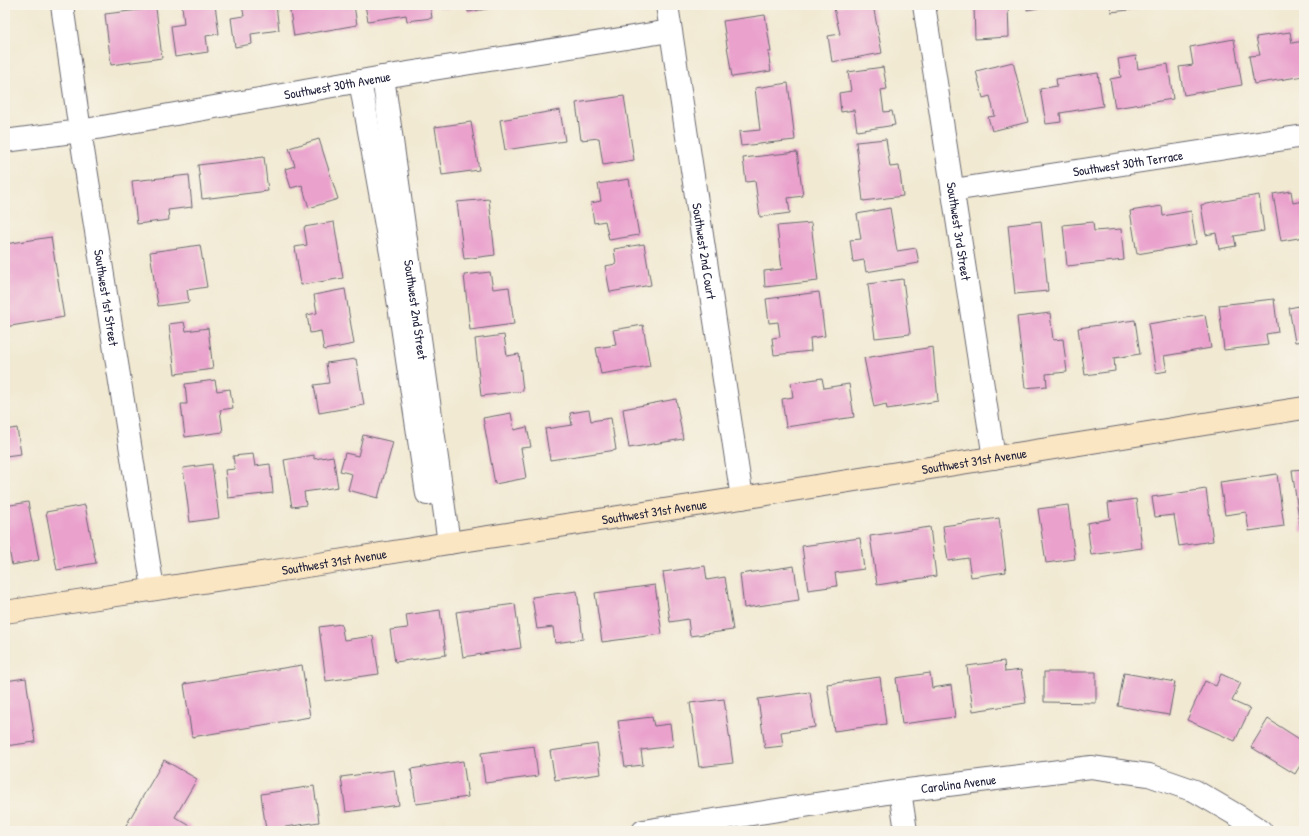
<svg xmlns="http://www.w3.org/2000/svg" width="1309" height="836" font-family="'Patrick Hand',sans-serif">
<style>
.building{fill:#eaa2cd}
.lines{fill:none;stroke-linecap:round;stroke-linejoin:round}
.minor-casing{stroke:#6a6870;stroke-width:24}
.secondary-casing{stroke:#6a6870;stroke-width:24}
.minor{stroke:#fff;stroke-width:22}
.secondary{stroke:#fbe6c4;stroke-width:22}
.labels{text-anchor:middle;stroke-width:3;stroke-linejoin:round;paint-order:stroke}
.street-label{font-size:13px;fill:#22223b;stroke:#f7f3e8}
</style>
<rect width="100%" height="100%" fill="#f7f3e8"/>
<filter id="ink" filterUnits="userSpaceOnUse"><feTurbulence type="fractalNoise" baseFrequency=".025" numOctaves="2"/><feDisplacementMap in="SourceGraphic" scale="8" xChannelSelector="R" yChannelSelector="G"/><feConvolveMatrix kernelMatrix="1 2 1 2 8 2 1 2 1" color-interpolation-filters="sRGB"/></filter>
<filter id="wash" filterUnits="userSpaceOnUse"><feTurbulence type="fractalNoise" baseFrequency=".012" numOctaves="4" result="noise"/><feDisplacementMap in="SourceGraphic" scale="16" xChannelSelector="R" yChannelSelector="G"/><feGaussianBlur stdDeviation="0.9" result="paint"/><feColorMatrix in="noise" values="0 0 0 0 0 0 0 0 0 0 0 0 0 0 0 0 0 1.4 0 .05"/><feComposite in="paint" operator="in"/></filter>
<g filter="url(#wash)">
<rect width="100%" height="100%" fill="#f1e9d2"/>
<g id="blocks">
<g class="building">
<path d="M182,5H215L219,34L206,36L208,52L175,57L171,26L184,24Z"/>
<path d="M242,5H276L279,30L251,34L252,44L235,47L231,18L244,16Z"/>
<path d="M289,5H354L357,25L294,36Z"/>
<path d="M365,5H430L432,18L407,21L406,15L368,21Z"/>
<path d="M442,5H461V6L443,9Z"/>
<path d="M467,5H491L492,8L468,12Z"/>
<path d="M718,5H730V6L718,7Z"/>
<path d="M851,5H873L882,53L832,62L828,36L840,34L834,8Z"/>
<path d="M974,5H1008L1009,37L975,39Z"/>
<path d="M1027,5H1050V6L1027,10Z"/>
<path d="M1110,5H1138V9L1111,12Z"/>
<path d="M156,8L162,58L111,65L105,14Z"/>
<path d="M765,15L771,52H768L771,71L732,77L723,21Z"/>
<path d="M1290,32L1292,43L1304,41V76L1254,84L1249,56L1260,55L1256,37Z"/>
<path d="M1234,39L1242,85L1184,95L1179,67L1193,65L1190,47Z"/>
<path d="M1136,56L1138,69L1168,64L1173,99L1115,108L1110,79L1121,77L1118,59Z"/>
<path d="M1013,62L1028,122L992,131L988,117L995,116L990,96L983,98L976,71Z"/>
<path d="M883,67L887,89L881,90L884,112L892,111L895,125L857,131L854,110L841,112L839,93L851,91L848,72Z"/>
<path d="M1098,73L1103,106L1060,113L1061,122L1046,124L1040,89L1057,86L1056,79Z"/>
<path d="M788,83L795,140L741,146L739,132L760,130L755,88Z"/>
<path d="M624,96L634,160L603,165L599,138L581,140L576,103Z"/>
<path d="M560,110L565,141L505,150L500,120Z"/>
<path d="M471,122L479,170L442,175L435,127Z"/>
<path d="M319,139L338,199L309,208L302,185L291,188L285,169L295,166L289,148Z"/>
<path d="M886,139L890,167L899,166L903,196L863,201L856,142Z"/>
<path d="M797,152L803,196L788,198L790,213L760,217L755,181L746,182L743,158Z"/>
<path d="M264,157L268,191L202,199L198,165Z"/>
<path d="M189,175L192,207L168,210L169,220L137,224L132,181Z"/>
<path d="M629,179L639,235L609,240L605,221L594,223L591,203L601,201L598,184Z"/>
<path d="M1291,191L1293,203L1304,201V237L1281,241L1273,194Z"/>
<path d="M1259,195L1264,231L1234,236L1236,246L1219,249L1216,233L1206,235L1201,205Z"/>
<path d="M489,199L495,255L464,259L457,202Z"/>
<path d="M1162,206L1163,216L1191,211L1196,244L1137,254L1130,211Z"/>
<path d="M890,208L897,251L916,248L919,263L866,272L864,260L853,262L850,240L861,239L857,214Z"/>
<path d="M1041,221L1048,291L1015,294L1008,225Z"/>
<path d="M334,222L343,278L301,285L295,247L307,245L304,227Z"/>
<path d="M1093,222L1094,231L1121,229L1124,260L1067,266L1063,225Z"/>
<path d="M811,223L818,281L765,287L764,271L782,269L777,226Z"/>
<path d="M51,237L64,317L5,327V244Z"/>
<path d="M644,244L651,285L610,292L605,266L616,264L614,249Z"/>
<path d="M200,245L207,287L187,290L189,302L158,306L150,252Z"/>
<path d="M490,272L493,289L509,287L514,324L470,330L464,275Z"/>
<path d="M903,279L910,334L875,338L868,284Z"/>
<path d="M345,289L354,344L324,350L321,331L310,333L307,315L317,313L314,295Z"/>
<path d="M819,292L825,336L810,338L811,351L774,355L772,338L780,337L778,322L769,323L766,299Z"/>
<path d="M1274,299L1278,332L1266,334L1268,345L1224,350L1219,305Z"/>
<path d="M1304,305V341L1295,342L1289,308Z"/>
<path d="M1050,313L1053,340L1063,339L1067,372L1046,374L1047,386L1025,388L1017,317Z"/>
<path d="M1205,315L1211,348L1164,356L1167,371L1156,373L1148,324Z"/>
<path d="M1135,320L1140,354L1114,358L1115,371L1085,375L1078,328Z"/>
<path d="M184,322L186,331L208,328L213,369L175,374L169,324Z"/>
<path d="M643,325L650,366L601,374L596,348L616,345L613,330Z"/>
<path d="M504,335L507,356L519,354L523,391L481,396L475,339Z"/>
<path d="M933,347L938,401L887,409L886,404L874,407L864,358Z"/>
<path d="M356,359L364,405L319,413L314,385L329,383L326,363Z"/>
<path d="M822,378L824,388L849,384L854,417L786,427L782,399L793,397L791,383Z"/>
<path d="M215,380L217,391L230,389L233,408L220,410L223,432L185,437L181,404H187L185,384Z"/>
<path d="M676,399L683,439L629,448L623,409Z"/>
<path d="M589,410L591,421L611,418L616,450L550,460L545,429L572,425L570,413Z"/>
<path d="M511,413L514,430L527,427L531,447L521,448L526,478L495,484L483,418Z"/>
<path d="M17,428L21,454L5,456V430Z"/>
<path d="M363,435L393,442L378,498L348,490L352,474L340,471L345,453L358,456Z"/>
<path d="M253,454L255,466L270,464L273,493L228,498L225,470L235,469L233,456Z"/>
<path d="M314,455V459L333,456L338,487L304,492L306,505L292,507L284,460Z"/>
<path d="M212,464L219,518L190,522L183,468Z"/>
<path d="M1304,469V532H1301L1292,470Z"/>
<path d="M1277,474L1284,526L1249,531L1246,512L1225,515L1220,482Z"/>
<path d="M1206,489L1213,541L1179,546L1174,515L1155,517L1152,497Z"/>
<path d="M1136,499L1142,548L1091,555L1087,523L1110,519L1108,503Z"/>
<path d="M28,502L39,560L12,565L5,527V506Z"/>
<path d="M85,505L96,563L57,570L46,512Z"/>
<path d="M1068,505L1075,559L1046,563L1038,509Z"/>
<path d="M999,518L1006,572L971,577L968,558L948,561L943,526Z"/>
<path d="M930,527L936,576L877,585L870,536Z"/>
<path d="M860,538L864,569L835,573L837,586L808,590L802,546Z"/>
<path d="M705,566L707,580L725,577L733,630L690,636L688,619L670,622L663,572Z"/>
<path d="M794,566L799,600L744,608L740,574Z"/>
<path d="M655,585L662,634L602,642L595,593Z"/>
<path d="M577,591L583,639L555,643L553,627L537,629L532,597Z"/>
<path d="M515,604L521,648L463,657L456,612Z"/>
<path d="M440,610L446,655L395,662L390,630L408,628L406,615Z"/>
<path d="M341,624L344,640L373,636L379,674L326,681L319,627Z"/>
<path d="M1004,661L1005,672L1021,670L1026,703L973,711L967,666Z"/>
<path d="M302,665L310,717L192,737L184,684Z"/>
<path d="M1044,672H1096V703L1044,702Z"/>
<path d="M930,673L932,688L951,685L955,717L902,724L896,678Z"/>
<path d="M1124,673L1175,682L1169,715L1118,706Z"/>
<path d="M1221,674L1241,683L1232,701L1250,709L1235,741L1187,720L1205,681L1216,686Z"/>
<path d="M880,677L886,724L834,731L827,684Z"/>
<path d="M26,678L35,742L5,746V681Z"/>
<path d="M810,692L815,727L781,732L783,746L765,748L758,699Z"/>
<path d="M724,699L733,763L699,767L690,703Z"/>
<path d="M652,717L654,726L670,724L673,746L641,750L643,765L625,767L618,721Z"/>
<path d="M1268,719L1304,742V759L1295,774L1251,747Z"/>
<path d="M597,744L601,774L555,780L550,751Z"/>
<path d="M534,746L538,776L485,783L481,753Z"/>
<path d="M164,760L197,779L175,817L192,827L190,831H132L125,827Z"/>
<path d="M463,761L468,797L416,804L411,769Z"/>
<path d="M394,770L399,805L346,812L341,777Z"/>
<path d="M314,786L319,822L266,830L261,794Z"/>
</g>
</g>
</g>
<g filter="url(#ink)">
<use href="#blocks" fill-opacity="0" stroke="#6a6870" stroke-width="1"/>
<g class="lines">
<g class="minor-casing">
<g id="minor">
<path id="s1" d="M62,5L80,131L153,589"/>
<path id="s2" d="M667,5L742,498"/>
<path id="s3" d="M924,5L994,458"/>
<path id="s4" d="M383,77L449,543"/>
<path d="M360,81L392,259L427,494"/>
<path id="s5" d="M5,141L80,131L383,77L670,31"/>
<path id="s6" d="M953,190L1304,136"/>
<path d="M900,791L906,831"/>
<path id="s7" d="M643,831L900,791L1091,767L1149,775L1195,791L1238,816L1261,831"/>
</g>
</g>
<g class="secondary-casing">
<g id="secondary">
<path id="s8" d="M5,612L288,569L449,543L742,498L1304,408"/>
</g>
</g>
<use href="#minor" class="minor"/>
<use href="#secondary" class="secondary"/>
</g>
</g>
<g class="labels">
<g class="street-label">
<text dy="5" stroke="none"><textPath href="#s5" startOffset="337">Southwest 30th Avenue</textPath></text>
<text dy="5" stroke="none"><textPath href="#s6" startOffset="177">Southwest 30th Terrace</textPath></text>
<text dy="5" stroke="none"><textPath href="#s3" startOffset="229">Southwest 3rd Street</textPath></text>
<text dy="5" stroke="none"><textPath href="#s2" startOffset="249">Southwest 2nd Court</textPath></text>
<text dy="5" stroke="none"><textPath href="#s1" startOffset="296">Southwest 1st Street</textPath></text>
<text dy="5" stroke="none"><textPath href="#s4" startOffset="235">Southwest 2nd Street</textPath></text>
<text dy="5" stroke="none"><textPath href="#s8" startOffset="981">Southwest 31st Avenue</textPath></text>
<text dy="5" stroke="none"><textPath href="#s8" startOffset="657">Southwest 31st Avenue</textPath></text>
<text dy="5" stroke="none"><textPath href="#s8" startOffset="333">Southwest 31st Avenue</textPath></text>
<text dy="5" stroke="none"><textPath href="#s7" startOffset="319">Carolina Avenue</textPath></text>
</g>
</g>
<rect width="1309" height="836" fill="none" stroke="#f7f3e8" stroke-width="20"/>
</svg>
